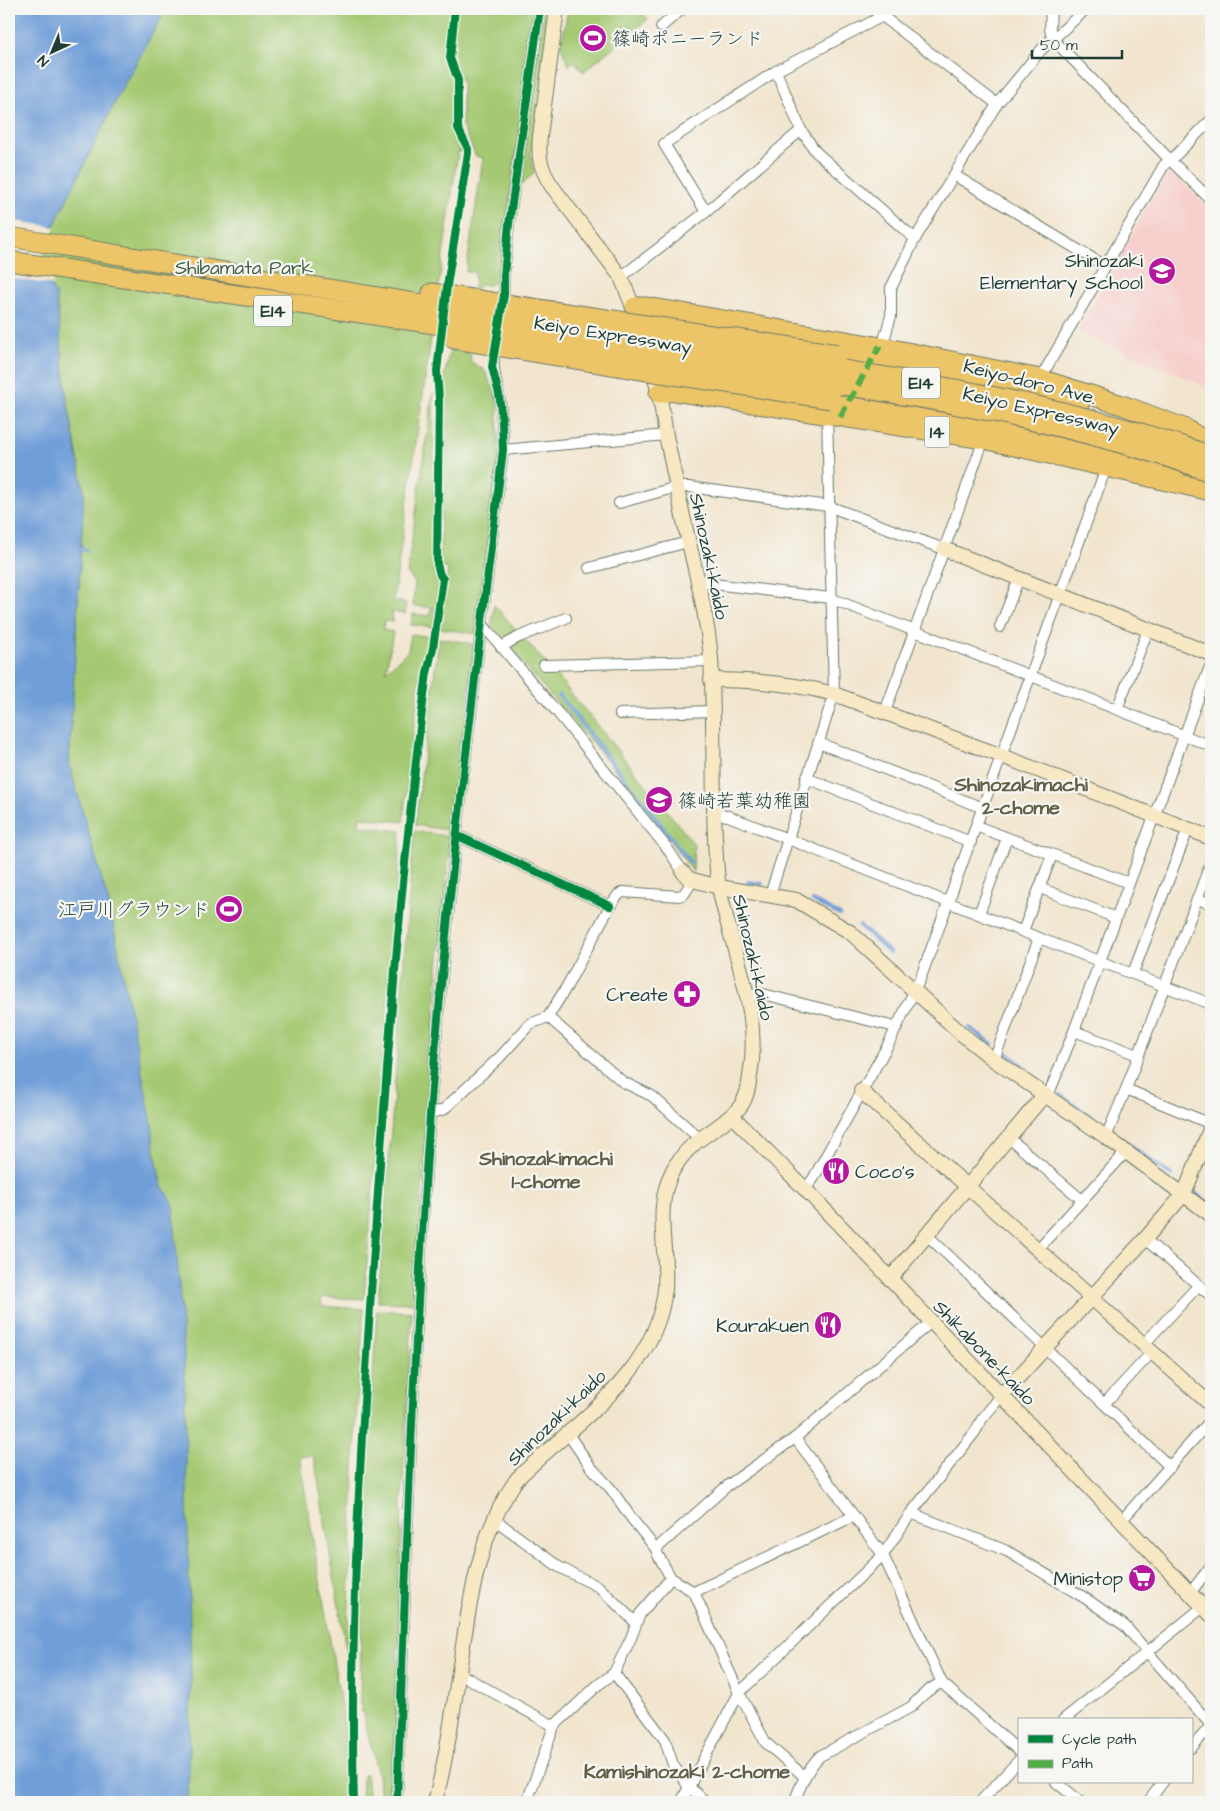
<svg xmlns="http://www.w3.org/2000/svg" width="1220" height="1811" font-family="'Architects Daughter','Klee One',sans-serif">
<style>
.built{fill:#f7d0cd}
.green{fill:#a4c972;stroke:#628353}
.water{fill:#709ed8;stroke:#486e86}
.pier{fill:#f2e5ce}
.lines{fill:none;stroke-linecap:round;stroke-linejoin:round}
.stream{stroke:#709ed8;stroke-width:4}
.street-casing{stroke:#69786a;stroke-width:12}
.secondary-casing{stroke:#69786a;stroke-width:16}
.highway-casing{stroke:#69786a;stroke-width:21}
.street{stroke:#fff;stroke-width:10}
.secondary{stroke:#f8e8c3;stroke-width:14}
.highway{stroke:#edc569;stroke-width:19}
.highway-bridge-casing{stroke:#69786a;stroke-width:21;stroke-linecap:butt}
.highway-bridge{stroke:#edc569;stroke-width:19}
.quiet{stroke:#52ad45;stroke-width:6;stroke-dasharray:12 6;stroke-linecap:butt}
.cycleway-casing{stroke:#f6f6f2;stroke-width:11}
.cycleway{stroke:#00873e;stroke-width:8}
.labels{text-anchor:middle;stroke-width:4.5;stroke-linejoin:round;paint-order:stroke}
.shield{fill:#f6f6f2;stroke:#60746d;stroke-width:1}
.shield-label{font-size:18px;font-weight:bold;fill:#1f3d34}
.poi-label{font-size:19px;fill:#1f3d34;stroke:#f6f6f2;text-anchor:end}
.park-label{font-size:19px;fill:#406044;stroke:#f6f6f2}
.street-label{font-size:19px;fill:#1f3d34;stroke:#f6f6f2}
.neighbourhood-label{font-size:20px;font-weight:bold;fill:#605f46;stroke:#f6f6f2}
</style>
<rect width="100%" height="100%" fill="#f6f6f2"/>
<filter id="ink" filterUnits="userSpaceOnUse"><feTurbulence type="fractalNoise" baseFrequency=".02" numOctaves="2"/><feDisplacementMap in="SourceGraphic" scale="10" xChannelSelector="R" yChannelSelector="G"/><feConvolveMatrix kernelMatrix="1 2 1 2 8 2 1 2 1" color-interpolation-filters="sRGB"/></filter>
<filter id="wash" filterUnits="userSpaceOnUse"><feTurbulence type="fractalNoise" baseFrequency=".0096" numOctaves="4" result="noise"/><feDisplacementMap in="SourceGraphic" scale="20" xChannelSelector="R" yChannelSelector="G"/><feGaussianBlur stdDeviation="1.12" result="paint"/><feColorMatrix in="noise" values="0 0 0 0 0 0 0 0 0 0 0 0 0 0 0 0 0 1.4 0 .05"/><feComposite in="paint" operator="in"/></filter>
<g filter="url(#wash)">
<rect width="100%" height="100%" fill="#f2e5ce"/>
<path class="built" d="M1172,172L1211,210V389L1078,332L1165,175Z"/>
<g class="green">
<path d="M166,9H535L499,279L489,285L480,284L477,290H474L475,272H466L483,158L476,156L462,126V78L454,83V128L465,151L458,152L393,601L406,603L405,614L392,612L391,615L393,622L384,621L383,630L393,632L386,671L408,651L411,634L432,637L431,648L419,682L403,822L360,817L359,826L401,831L364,1299L322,1297L321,1306L364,1309L356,1419L347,1656L314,1456H299L345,1730L347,1802H188L191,1677L173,1203L161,1184L110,908L69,764L84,492L67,399L37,260L119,94Z"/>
<path d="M544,9H550L531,155L534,173L523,184L520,183Z"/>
<path d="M568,9H640L648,19L583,72L574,61L569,66L561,46Z"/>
<path d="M450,349L471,353L470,361L485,371L496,395L498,404V457L476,634L440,628L448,569L442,567L440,563L443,432L442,387Z"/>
<path d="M433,393L435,576L439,585L436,608L413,606L415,582L407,573Z"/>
<path d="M494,605L552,670L694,844L693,872L626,782L491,627Z"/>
<path d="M431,609L436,610L434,627L411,625L413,614L430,616Z"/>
<path d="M439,638L474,644L452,831L415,825Z"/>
<path d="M414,831L451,837L437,978L414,1303L378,1302Z"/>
<path d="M377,1310L412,1312V1315L402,1500L396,1724L390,1802H380L378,1775L360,1702L362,1572Z"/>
<path d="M364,1774H366L369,1802H361L362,1779Z"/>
</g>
<path class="water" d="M9,9H166L119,94L37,260L56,295L67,399L84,492L69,764L110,908L152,1124L155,1154L161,1184L173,1203L184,1352L191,1677L188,1802H9Z"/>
<path class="pier" d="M9,220L55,227L40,260L54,285L9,278Z"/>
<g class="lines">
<g class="stream">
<path d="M76,549L86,550"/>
<path d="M559,695L690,862"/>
<path d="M748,882L762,884"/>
<path d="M813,901L840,915"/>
<path d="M860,926L890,953"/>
<path d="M970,1028L992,1044"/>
<path d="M1005,1052L1027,1069"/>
<path d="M1060,1095L1101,1124"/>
<path d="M1120,1138L1171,1175"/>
<path d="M1194,1192L1211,1205"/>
</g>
</g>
</g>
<g filter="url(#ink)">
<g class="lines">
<g class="street-casing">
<g id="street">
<path d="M873,9L997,104"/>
<path d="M1051,9L1050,29L1052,38L1170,160L1211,200"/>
<path d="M661,27L682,9"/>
<path d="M776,71L801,130L816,152L915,239"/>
<path d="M954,175L1105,266"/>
<path d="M706,212L664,144L776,71L883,16L889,9"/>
<path d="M621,277L706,212L801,130"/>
<path d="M504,295V275L509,224L540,9"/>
<path d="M879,349L884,340L891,316V288L915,239L997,104L1041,50L1086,9"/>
<path d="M1040,379L1164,165L1176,155L1211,120"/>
<path d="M503,450L666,435"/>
<path d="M619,503L677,487H689L828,506L944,549"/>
<path d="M589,568L688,542"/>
<path d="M697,582L830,598L1211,746"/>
<path d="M482,624L558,713L667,848L683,872"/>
<path d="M1000,627L1019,578"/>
<path d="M501,647L519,637L566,618"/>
<path d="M544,665L711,661"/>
<path d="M1117,709L1148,630"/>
<path d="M885,712L984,439"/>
<path d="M620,714L713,711"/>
<path d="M819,743L983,808"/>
<path d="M806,778L971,842"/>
<path d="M715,814L728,816L788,839L1039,938L1211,1004"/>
<path d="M976,826L1129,883"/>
<path d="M456,835L610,906"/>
<path d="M1040,888L1116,918"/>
<path d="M770,895L834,694L827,414"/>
<path d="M1198,899L1211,904"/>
<path d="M979,914L1007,838"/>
<path d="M1023,931L1052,855"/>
<path d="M1133,973L1188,829"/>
<path d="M748,995L759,993L895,1027"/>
<path d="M548,1017L623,1082L652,1096L700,1139"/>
<path d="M1074,1031L1138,1055"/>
<path d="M994,1060L1039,938"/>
<path d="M1126,1089L1211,1124"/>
<path d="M1046,1095L1050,1091L1074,1031L1211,664"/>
<path d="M431,1113L443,1110L500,1057L530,1024L548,1017L567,986L610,906L618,895L623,892L679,896L684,894L693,880"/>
<path d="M1106,1137L1126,1089L1211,862"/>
<path d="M1009,1138L1082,1200"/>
<path d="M805,1189L813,1179L889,1043L921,977L1106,468"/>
<path d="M927,1235L1170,1467"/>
<path d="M1145,1239L1211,1296"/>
<path d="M1037,1250L1125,1153"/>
<path d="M1144,1344L1199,1285"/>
<path d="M1104,1404L1152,1352"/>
<path d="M568,1434L590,1466L611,1489L632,1519L656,1549L658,1555L671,1578L694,1592L854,1516L883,1555L942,1683L1019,1751"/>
<path d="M795,1438L854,1516"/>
<path d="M911,1513L1007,1551L1085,1598L1125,1626L1211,1725"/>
<path d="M494,1519L559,1567L599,1587L636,1623"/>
<path d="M1121,1521L1211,1420"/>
<path d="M656,1549L727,1486L795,1438L931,1322"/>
<path d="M694,1592L739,1693L766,1743L805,1777"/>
<path d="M1190,1593L1211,1566"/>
<path d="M458,1673L554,1726"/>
<path d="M614,1673L665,1740L673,1765L689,1787L706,1802"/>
<path d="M1063,1720L1203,1607"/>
<path d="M1191,1748L1211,1726"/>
<path d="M1056,1782L1081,1802"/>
<path d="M397,1802C406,1573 413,1343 430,1114C447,892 476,671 503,450C503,432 502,414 499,395C497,382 492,371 494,357"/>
<path d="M527,1802L554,1726L598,1685L614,1673L631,1638L640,1614L671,1578"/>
<path d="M681,1802L739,1693L883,1555L911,1513L975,1432L982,1419L1001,1396"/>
<path d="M794,1802C801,1785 807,1769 820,1756L911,1707C920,1697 930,1687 942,1683"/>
<path d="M980,1802L1019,1760"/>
<path d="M1148,1802L1163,1782"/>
</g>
</g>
<g class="secondary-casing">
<g id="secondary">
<path d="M557,9L540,136C538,157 540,167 551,185L621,277L636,314"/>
<path d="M944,549L1211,654"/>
<path d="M711,680C753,680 793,683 834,694L1002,756L1211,838"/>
<path d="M683,872L688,878L693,880L719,887L796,900L850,932L963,1035L994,1060L1106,1137L1211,1215"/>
<path d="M861,1091L1211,1405"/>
<path d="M732,1116L805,1189L1211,1615"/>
<path d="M890,1279L1040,1100L1046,1095"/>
<path d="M1001,1396L1145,1239L1184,1194L1211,1127"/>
<path d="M435,1802C448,1753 454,1702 462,1652C471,1591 481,1530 517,1479C573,1423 656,1376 665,1289C668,1249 653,1208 673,1170C681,1155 696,1141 710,1132C721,1124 734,1116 742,1104C747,1096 749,1085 750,1076C762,1010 731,950 719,887C715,862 715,835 714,809C713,759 714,709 711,659C707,612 692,558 682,512C677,486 671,460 666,435C663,417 661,399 656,382"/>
</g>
</g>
<g class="highway-casing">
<g id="highway">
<path d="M9,237L624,337"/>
<path d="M9,261L630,353"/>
<path d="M432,293L619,321"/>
<path d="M635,307H647L887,348L1040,379L1125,406L1186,429L1211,445"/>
<path d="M454,339L635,369"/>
<path d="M838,354L993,383L1079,404"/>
<path d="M659,393L674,391L984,439L1211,491"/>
<path d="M831,399L983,424L1039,435L1175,472"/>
</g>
</g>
<use href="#street" class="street"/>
<use href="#secondary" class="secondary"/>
<use href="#highway" class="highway"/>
<g class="highway-bridge-casing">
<g id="highway-bridge">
<path d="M619,321L838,354"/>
<path d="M624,337C820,367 1024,389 1211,456"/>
<path d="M630,353C825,383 1025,405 1211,472"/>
<path d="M635,369L831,399"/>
</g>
</g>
<use href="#highway-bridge" class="highway-bridge"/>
<path class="quiet" d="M840,417L880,346"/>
<g class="cycleway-casing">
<g id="cycleway">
<path d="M456,835L610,906"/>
<path d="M354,1802C349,1613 362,1423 375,1234C388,1047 402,859 427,673L433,648L443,579L440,575L437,564L439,399L437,371L447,286L468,153V149L458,128V80L450,58L455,9"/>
<path d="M397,1802C406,1573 413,1343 430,1114C447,892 476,671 503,450L502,421L499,394L492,367L504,295V275L509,224L540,9"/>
</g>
</g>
<use href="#cycleway" class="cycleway"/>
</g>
</g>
<defs>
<g id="stadium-disc" transform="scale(1.4375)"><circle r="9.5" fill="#b5179e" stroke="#f6f6f2"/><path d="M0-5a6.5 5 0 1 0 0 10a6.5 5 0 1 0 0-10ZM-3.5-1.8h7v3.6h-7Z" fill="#fff"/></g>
<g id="school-disc" transform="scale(1.4375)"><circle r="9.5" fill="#b5179e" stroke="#f6f6f2"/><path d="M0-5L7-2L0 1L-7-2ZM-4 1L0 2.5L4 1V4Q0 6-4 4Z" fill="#fff"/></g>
<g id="pharmacy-disc" transform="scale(1.4375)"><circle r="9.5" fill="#b5179e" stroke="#f6f6f2"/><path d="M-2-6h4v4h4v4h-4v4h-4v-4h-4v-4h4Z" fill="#fff"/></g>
<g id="restaurant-disc" transform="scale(1.4375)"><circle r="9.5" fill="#b5179e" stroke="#f6f6f2"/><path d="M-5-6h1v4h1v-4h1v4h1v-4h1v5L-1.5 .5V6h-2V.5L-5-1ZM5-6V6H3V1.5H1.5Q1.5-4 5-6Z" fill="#fff"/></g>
<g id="supermarket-disc" transform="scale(1.4375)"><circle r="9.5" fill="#b5179e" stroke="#f6f6f2"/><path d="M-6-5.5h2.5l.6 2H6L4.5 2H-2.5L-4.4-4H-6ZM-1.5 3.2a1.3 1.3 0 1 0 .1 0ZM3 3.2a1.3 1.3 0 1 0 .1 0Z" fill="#fff"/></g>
</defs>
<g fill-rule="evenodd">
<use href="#stadium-disc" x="593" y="38"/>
<use href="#school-disc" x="1162" y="271"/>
<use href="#school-disc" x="659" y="800"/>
<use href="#stadium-disc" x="229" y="909"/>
<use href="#pharmacy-disc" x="687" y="994"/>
<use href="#restaurant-disc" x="836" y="1171"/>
<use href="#restaurant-disc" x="828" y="1325"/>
<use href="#supermarket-disc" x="1142" y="1578"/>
</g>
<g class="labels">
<g class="shield">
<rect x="254" y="295.5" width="38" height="31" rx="4"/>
<rect x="902" y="367.5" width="38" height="31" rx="4"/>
<rect x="924.5" y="416.5" width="25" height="31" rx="4"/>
</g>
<g class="shield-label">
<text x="273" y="317">E14</text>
<text x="921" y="389">E14</text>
<text x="937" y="438">14</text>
</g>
<g class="poi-label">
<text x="612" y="45" text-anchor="start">篠崎ポニーランド</text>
<text x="1143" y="267">Shinozaki<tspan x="1143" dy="22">Elementary School</tspan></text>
<text x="678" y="807" text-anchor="start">篠崎若葉幼稚園</text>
<text x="210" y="916">江戸川グラウンド</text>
<text x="668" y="1001">Create</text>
<text x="855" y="1178" text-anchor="start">Coco's</text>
<text x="809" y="1332">Kourakuen</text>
<text x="1123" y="1585">Ministop</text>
</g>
<g class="park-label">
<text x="244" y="274">Shibamata Park</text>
</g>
<g class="street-label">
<text transform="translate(613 334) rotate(9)" y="7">Keiyo Expressway</text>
<text transform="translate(1030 381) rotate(14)" y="7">Keiyo-doro Ave.</text>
<text transform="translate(1041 410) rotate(13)" y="7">Keiyo Expressway</text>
<text transform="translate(710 556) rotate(78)" y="7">Shinozaki-kaido</text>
<text transform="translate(754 957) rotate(77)" y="7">Shinozaki-kaido</text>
<text transform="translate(985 1352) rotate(46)" y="7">Shikabone-kaido</text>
<text transform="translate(556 1417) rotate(-44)" y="7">Shinozaki-kaido</text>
</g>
<g class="neighbourhood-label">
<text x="1021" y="791">Shinozakimachi<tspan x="1021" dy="23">2-chome</tspan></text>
<text x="546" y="1165">Shinozakimachi<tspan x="546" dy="23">1-chome</tspan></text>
<text x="687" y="1778">Kamishinozaki 2-chome</text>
</g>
</g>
<rect width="1220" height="1811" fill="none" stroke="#f6f6f2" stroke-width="30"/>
<rect x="1018" y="1718" width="175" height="65" fill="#f6f6f2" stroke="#a0aca6"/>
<rect x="1028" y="1735" width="25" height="8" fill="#00873e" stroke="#a0aca6"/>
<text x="1062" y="1744" font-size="15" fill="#1f3d34">Cycle path</text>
<rect x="1028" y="1760" width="25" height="8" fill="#52ad45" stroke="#a0aca6"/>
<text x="1062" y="1768" font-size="15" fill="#1f3d34">Path</text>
<g transform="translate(52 52) rotate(224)" stroke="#f6f6f2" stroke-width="4" paint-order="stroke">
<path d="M0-4L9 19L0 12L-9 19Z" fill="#1f3d34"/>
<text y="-8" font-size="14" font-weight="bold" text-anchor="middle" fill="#1f3d34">N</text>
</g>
<path d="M1032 50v8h90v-8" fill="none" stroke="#1f3d34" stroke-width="2.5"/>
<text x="1040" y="50" font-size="15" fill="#1f3d34" stroke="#f6f6f2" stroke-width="4" paint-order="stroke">50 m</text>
</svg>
